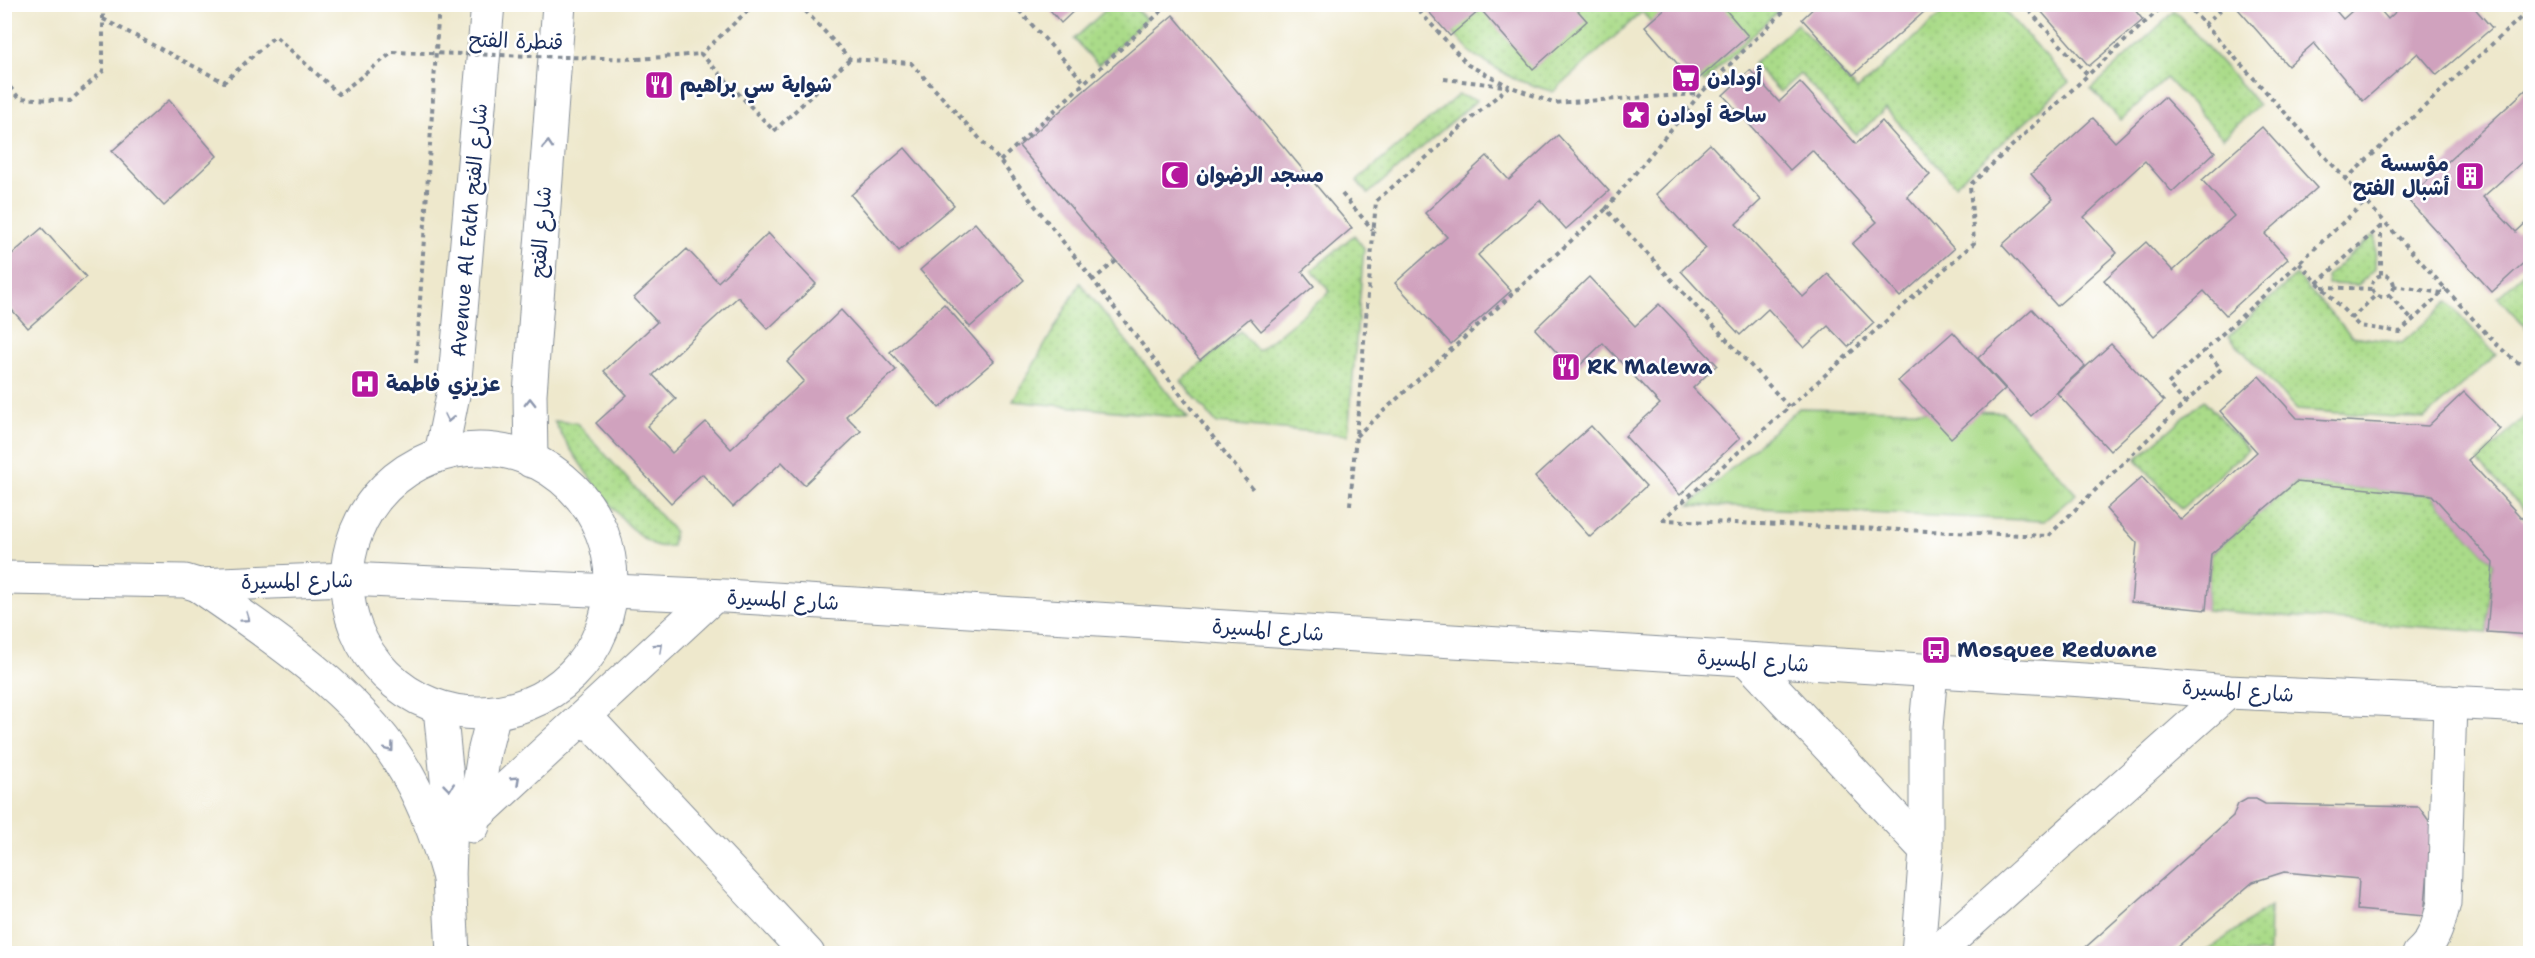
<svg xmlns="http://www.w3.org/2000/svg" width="2535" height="958" font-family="'Shantell Sans','Playpen Sans Arabic',sans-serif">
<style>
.grass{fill:url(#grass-dots);stroke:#628574;stroke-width:1.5}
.park{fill:url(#park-tufts);stroke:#628574;stroke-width:1.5}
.building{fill:#d0a2be}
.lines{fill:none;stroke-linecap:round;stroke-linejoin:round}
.minor-casing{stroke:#848c95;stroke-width:35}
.path{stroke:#848c95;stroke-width:4;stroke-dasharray:4.5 4.5;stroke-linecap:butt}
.minor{stroke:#fff;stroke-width:33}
.path-bridge{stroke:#848c95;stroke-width:4;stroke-dasharray:4.5 4.5;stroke-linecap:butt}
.oneway{stroke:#8d97ae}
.labels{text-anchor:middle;stroke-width:5;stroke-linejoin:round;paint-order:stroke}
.street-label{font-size:21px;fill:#1b2f5e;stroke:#fff}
.poi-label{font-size:21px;font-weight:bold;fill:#1b2f5e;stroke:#fff;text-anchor:start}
</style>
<defs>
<pattern id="grass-dots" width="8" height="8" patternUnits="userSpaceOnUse" patternTransform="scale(1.5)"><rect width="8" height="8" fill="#aadb89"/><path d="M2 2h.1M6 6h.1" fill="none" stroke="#92bc79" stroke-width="1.8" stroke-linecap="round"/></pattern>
<pattern id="park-tufts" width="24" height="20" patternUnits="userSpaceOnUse" patternTransform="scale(1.5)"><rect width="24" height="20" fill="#aadb89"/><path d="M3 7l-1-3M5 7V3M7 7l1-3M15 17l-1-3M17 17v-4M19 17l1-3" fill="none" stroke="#92bc79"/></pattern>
</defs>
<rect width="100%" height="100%" fill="#fff"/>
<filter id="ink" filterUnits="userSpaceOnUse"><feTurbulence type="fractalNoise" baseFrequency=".0167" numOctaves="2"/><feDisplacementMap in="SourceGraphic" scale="12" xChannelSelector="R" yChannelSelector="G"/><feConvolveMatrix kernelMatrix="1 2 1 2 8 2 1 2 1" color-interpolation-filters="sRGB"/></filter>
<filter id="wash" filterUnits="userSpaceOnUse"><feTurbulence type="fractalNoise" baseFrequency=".008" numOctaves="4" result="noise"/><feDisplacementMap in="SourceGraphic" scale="24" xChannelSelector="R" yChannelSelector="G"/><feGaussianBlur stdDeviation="1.35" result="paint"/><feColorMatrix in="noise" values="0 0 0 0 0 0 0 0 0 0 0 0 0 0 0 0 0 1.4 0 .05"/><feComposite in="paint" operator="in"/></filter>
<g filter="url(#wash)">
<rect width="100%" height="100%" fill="#eee8cc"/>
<g class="grass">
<path d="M1952,4L1999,5L2069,82L1955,185L1886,109L1856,135L1800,74L1780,92L1753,64L1797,24L1857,90Z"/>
<path d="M1111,5H1132L1146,19L1098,65L1074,39Z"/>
<path d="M1428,5H1784L1704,82L1642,12L1553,92L1514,79L1472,54Z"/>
<path d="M2175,11L2259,105L2223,138L2166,78L2121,120L2091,89Z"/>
<path d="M1458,95L1477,100L1368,194L1357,181Z"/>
<path d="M1354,235L1364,248L1348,435L1216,423L1181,381L1240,331L1258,351L1330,292L1312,270Z"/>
<path d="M2373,235L2376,237L2375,269L2358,285L2328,284L2327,276Z"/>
<path d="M2530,268V332L2498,297Z"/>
<path d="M2296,275L2352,336L2402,343L2448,302L2496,355L2424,419L2297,410L2229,336Z"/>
<path d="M1080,283L1188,418L1013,401Z"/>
<path d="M2204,400L2248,450L2181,509L2136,459Z"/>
<path d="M2530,411V516L2478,462Z"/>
<path d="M554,421L577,423L674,531L672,546C668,546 661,547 658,546C627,538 568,449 554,421Z"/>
<path d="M2296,482L2432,495L2493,563L2487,632L2206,610L2211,554Z"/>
<path d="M2270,906L2269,953H2204Z"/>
</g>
<path class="park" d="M1799,408L2003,412L2076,494L2044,521L1690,505Z"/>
<g id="blocks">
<g class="building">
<path d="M1045,4H1081L1061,23Z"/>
<path d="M1422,4H1487L1450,36Z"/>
<path d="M1491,4H1572L1587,21L1533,69L1483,12Z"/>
<path d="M1670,4H1733L1726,10L1748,36L1694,83L1645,26Z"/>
<path d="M1818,4H1933L1853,75L1802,19Z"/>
<path d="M2046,4H2130L2143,20L2089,66L2040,10Z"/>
<path d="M2243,4H2330L2343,19L2360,4H2375L2388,19L2404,4H2471L2492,28L2437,75L2418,53L2363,101L2314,43L2288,66L2238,9Z"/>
<path d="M1173,15L1352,228L1302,271L1314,286L1261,331L1250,318L1200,360L1019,146Z"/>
<path d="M1750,70L1779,102L1800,82L1856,144L1882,121L1930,175L1907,196L1954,249L1900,297L1852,244L1877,222L1812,150L1790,170L1723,95Z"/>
<path d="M2530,86V155L2483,197L2516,232L2530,219V257L2492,292L2407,199Z"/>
<path d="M2164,97L2215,152L2172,192L2145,161L2084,217L2117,253L2057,306L2002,245L2053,199L2031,174L2093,118L2115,142Z"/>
<path d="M169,100L217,156L164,206L112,151Z"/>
<path d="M2262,127L2317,188L2265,234L2288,259L2226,315L2204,291L2154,336L2104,280L2146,242L2173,271L2234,216L2202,180Z"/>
<path d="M1558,135L1609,191L1566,229L1540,200L1478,255L1511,291L1451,344L1395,283L1447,237L1425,213L1487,156L1509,180Z"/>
<path d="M1710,144L1761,200L1736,224L1803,297L1828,274L1874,323L1848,347L1828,326L1804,348L1768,309L1740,335L1681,271L1706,248L1656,194Z"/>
<path d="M905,148L954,205L899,251L851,195Z"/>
<path d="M975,223L1024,280L970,327L920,270Z"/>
<path d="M42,228L86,277L28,328L4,301V261Z"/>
<path d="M768,233L816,284L768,329L738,297L653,375L676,399L647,426L672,453L706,422L731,449L804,381L787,362L841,310L896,370L846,416L861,431L804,485L782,462L733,507L702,474L671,503L596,423L627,395L604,371L657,322L634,298L687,249L718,282Z"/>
<path d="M1589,277L1635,326L1659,304L1717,365L1693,388L1740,438L1680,495L1625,436L1660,404L1603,343L1574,371L1535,329Z"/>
<path d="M944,304L994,361L939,408L890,352Z"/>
<path d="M2032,309L2085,366L2031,416L1978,358Z"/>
<path d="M1953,332L2005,389L1951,438L1898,381Z"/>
<path d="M2111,344L2164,401L2110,451L2057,393Z"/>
<path d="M2259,376L2297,418L2428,426L2464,392L2500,429L2468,460L2530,527V635L2487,632L2493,563L2432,495L2296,482L2211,554L2206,610L2131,602L2137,543L2106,509L2142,477L2181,520L2257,452L2220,411Z"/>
<path d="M1591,426L1646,486L1590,537L1535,477Z"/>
<path d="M2247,799H2256L2265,804L2419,807L2432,825L2424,916L2357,910L2359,879L2284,872L2253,882L2169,954H2078L2233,816L2238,804Z"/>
</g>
</g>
</g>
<g filter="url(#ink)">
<use href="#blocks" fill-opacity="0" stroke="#848c95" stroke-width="1.5"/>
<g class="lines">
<g class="minor-casing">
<g id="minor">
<circle cx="479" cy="581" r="132"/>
<path d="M441,454L454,390L488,4"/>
<path d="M531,461L530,394L559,4"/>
<path d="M4,578L185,581L198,585L347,579L725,596L2100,681L2228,692L2530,706"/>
<path d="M198,585C266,632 354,690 399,761C422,797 437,836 449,878"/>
<path d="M1747,660L1926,850"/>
<path d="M440,708L451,819L449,878L453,954"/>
<path d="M585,716L808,954"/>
<path d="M473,819L714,596"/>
<path d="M473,826L484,753L494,713"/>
<path d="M1918,954L1926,850V727L1931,672"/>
<path d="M1935,954L2228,692"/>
<path d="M2419,954C2435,941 2439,921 2444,903L2450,702"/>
</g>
</g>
<g class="path">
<path d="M755,4L701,54L774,131L850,59"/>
<path d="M799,4L850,59L911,63L1000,161L1093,280"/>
<path d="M1013,4L1085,83"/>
<path d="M1413,4L1468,65L1509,86"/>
<path d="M2023,4L2088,75L2165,4"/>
<path d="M2186,4L2494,342C2505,352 2516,364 2530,368"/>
<path d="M103,19L224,82L275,36L339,94L393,52"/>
<path d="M2204,25L2227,4"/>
<path d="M638,59L701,54"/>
<path d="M1444,79L1505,86"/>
<path d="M4,80L19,98L70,101L103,71V4"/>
<path d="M1000,161L1169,4"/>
<path d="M2345,180L2530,9"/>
<path d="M1342,194L1373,230"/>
<path d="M1606,209L1700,94L1791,4"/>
<path d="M2381,225V276"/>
<path d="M1116,261L1093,280L1255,492"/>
<path d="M2299,263L2359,326L2400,332L2446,289"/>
<circle cx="2383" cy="286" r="11"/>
<path d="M2317,283L2381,226"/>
<path d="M2393,286L2442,293"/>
<path d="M2322,287L2372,289"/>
<path d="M2389,295L2412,320"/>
<path d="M2351,319L2376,295"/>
<path d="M416,363L439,4"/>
<path d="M2185,403L2221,369L2205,350"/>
<path d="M1356,436L1606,209L1789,407"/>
<path d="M1350,505L1376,201L1509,86L1553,103L1700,94"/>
<path d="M1662,520L2048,536L2185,403L2168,384L2365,202"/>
<path d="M1662,520L1974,243L1970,185L2088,75"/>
</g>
<use href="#minor" class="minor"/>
<path class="path-bridge" d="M393,52L638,59"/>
</g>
<defs><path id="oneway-chevron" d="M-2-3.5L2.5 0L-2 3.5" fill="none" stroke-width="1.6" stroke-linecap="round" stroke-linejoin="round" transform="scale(1.5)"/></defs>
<g class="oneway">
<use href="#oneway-chevron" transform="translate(548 145) rotate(-86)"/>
<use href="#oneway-chevron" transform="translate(530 402) rotate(-90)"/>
<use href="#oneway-chevron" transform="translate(449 418) rotate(102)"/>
<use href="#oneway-chevron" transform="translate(246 618) rotate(35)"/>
<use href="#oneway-chevron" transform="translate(659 647) rotate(-43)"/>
<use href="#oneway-chevron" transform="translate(390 748) rotate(53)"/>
<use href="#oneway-chevron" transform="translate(516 780) rotate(-43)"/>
<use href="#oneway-chevron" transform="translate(449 787) rotate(84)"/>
</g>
</g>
<defs>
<g id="supermarket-square" transform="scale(1.5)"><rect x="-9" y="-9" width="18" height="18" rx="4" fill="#b5179e" stroke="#fff"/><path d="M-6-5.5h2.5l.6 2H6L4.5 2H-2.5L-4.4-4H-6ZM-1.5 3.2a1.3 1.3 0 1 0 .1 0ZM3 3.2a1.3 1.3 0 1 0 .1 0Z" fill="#fff"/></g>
<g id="restaurant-square" transform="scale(1.5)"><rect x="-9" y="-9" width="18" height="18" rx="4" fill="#b5179e" stroke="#fff"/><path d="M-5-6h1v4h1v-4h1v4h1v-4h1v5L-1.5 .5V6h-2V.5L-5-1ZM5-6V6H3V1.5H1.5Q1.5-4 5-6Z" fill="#fff"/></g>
<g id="sight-square" transform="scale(1.5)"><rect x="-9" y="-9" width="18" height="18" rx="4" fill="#b5179e" stroke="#fff"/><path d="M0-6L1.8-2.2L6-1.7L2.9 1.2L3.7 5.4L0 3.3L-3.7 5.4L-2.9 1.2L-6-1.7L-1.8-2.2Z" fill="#fff"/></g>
<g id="mosque-square" transform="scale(1.5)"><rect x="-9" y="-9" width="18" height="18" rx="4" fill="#b5179e" stroke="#fff"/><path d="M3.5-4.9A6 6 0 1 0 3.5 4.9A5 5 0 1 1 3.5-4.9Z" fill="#fff"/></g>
<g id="building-square" transform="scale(1.5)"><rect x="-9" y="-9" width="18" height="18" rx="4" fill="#b5179e" stroke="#fff"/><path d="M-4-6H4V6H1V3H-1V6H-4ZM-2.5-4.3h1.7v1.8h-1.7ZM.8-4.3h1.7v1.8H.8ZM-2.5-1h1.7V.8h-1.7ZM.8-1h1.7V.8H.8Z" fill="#fff"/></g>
<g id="hospital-square" transform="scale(1.5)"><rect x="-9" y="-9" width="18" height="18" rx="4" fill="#b5179e" stroke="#fff"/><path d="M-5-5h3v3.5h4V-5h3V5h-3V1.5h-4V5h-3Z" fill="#fff"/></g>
<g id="bus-square" transform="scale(1.5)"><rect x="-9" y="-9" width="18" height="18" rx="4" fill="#b5179e" stroke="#fff"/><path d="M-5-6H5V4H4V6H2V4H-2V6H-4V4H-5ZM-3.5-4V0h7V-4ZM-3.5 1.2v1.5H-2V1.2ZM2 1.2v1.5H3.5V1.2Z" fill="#fff"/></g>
</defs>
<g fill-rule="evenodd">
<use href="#supermarket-square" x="1686" y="78"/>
<use href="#restaurant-square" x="659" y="85"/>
<use href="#sight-square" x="1636" y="115"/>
<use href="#mosque-square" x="1175" y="175"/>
<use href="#building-square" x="2470" y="176"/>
<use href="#restaurant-square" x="1566" y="367"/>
<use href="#hospital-square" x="365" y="384"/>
<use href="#bus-square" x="1936" y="650"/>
</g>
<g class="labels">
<g class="street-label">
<text transform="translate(516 41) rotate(2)" y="7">قنطرة الفتح</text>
<text transform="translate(469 230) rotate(-85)" y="7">Avenue Al Fath شارع الفتح</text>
<text transform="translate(541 232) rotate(-86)" y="7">شارع الفتح</text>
<text transform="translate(297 581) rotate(-1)" y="7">شارع المسيرة</text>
<text transform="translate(783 600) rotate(3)" y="7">شارع المسيرة</text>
<text transform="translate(1268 630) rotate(4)" y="7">شارع المسيرة</text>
<text transform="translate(1753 661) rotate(4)" y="7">شارع المسيرة</text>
<text transform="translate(2238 691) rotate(4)" y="7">شارع المسيرة</text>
</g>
<g class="poi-label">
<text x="1707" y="85">أودادن</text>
<text x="680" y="92">شواية سي براهيم</text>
<text x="1657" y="122">ساحة أودادن</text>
<text x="2449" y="171" text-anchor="end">مؤسسة<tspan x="2449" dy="24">أشبال الفتح</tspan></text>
<text x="1196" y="182">مسجد الرضوان</text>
<text x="1587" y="374">RK Malewa</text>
<text x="386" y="391">عزيزي فاطمة</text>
<text x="1957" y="657">Mosquee Reduane</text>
</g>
</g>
<rect width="2535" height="958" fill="none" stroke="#fff" stroke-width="24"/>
</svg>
